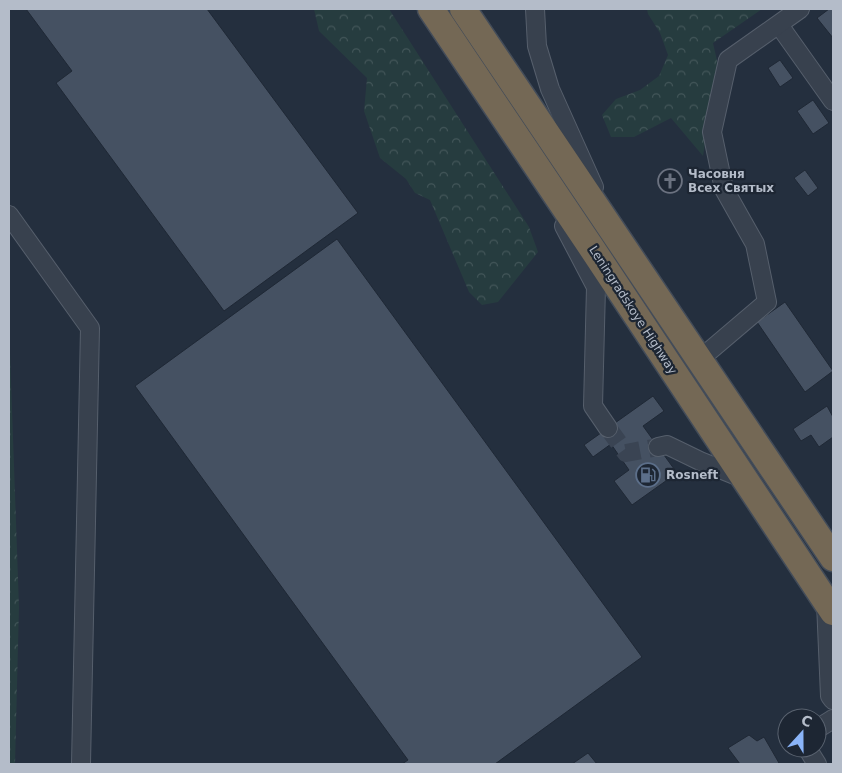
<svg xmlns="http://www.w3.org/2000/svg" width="842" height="773" font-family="'DejaVu Sans',sans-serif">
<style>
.forest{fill:url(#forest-crowns)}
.building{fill:#455162;stroke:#1f2835}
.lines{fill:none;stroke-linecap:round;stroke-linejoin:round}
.minor-tunnel{stroke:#3a4453;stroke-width:18;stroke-dasharray:18 9;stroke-linecap:butt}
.minor-casing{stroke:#565f6c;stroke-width:20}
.highway-casing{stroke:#434c59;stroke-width:29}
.minor{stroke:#38414e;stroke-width:18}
.highway{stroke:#746855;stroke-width:26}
.labels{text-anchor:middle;stroke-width:4.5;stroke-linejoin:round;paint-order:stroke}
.poi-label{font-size:12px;font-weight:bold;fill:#b4bcc9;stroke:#1d2633;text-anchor:start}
.street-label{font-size:12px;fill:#b4bcc9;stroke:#1d2633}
</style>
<defs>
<pattern id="forest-crowns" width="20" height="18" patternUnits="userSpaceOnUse" patternTransform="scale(1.25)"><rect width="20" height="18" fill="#263c3f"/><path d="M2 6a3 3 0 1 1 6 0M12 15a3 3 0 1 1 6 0" fill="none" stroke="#435659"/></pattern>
</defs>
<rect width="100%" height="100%" fill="#242f3e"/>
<g class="forest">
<path d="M314,9H389L529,227L538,252L498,302L482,305L469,292L430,200L415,193L406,179L380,158L364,111L367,78L319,31Z"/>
<path d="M647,9H762L713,43L718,65L703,156L671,118L634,137H611L602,115L616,99L640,90L659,76L668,55L660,33L648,14Z"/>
<path d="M9,324L19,607L15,764H9Z"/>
</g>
<g class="building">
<path d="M26,9H207L358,213L224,311L56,83L72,71Z"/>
<path d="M829,9H833V38L817,18Z"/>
<path d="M780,60L793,78L780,87L768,68Z"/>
<path d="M813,100L829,123L813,134L797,111Z"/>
<path d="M805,170L818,188L808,196L794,178Z"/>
<path d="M337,239L642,657L495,764H402L408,760L135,386Z"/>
<path d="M785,302L833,371L805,392L757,322Z"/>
<path d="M653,396L664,411L643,426L677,473L632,505L614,481L629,470L611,444L593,457L584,445Z"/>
<path d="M827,406L833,417V437L819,447L811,435L801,441L793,429Z"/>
<path d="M749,735L757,741L764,737L779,763L777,764H740L728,748Z"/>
<path d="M588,753L597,764H572Z"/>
</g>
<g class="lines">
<path class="minor-tunnel" d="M608,428L626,453L658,447"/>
<g class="minor-casing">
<g id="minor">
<path d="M535,9L537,46L550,89L594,187"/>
<path d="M779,25L833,101"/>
<path d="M9,215L90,328L81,764"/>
<path d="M564,226L596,287L593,406L608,428"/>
<path d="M700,359L767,302L755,244L724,189L712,132L728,60L800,9"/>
<path d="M658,447L667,445L700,461L737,476L744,482"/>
<path d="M826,603L830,696L833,700"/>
<path d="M817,729L833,719"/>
<path d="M807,748L817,764"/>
</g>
</g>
<g class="highway-casing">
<g id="highway">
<path d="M431,9L591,247L833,612"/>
<path d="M463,9L833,558"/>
</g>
</g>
<use href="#minor" class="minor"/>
<use href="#highway" class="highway"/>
</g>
<defs>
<g id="church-ring" transform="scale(1.25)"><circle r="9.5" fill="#1d2633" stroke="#6b7280" stroke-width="1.5"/><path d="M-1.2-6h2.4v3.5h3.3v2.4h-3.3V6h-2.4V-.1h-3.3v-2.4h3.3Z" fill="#6b7280"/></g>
<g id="fuel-ring" transform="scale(1.25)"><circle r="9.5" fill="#1d2633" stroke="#5c6f8a" stroke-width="1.5"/><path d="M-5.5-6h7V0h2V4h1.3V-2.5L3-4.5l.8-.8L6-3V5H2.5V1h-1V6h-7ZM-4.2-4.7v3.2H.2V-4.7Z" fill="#5c6f8a"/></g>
</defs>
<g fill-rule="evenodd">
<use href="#church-ring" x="670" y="181"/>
<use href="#fuel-ring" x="648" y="475"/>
</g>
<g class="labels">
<g class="poi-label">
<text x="688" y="178">Часовня<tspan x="688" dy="14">Всех Святых</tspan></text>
<text x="666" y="479">Rosneft</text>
</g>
<g class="street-label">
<text transform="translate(633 310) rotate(57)" y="4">Leningradskoye Highway</text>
</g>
</g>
<rect width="842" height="773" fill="none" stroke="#b4bcc9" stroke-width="20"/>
<g transform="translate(802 733) rotate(21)"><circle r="24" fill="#1d2633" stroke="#59626f"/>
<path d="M0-4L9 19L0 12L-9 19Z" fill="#8ab4f8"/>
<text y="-8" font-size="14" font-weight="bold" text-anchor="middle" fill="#b4bcc9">С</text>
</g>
</svg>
